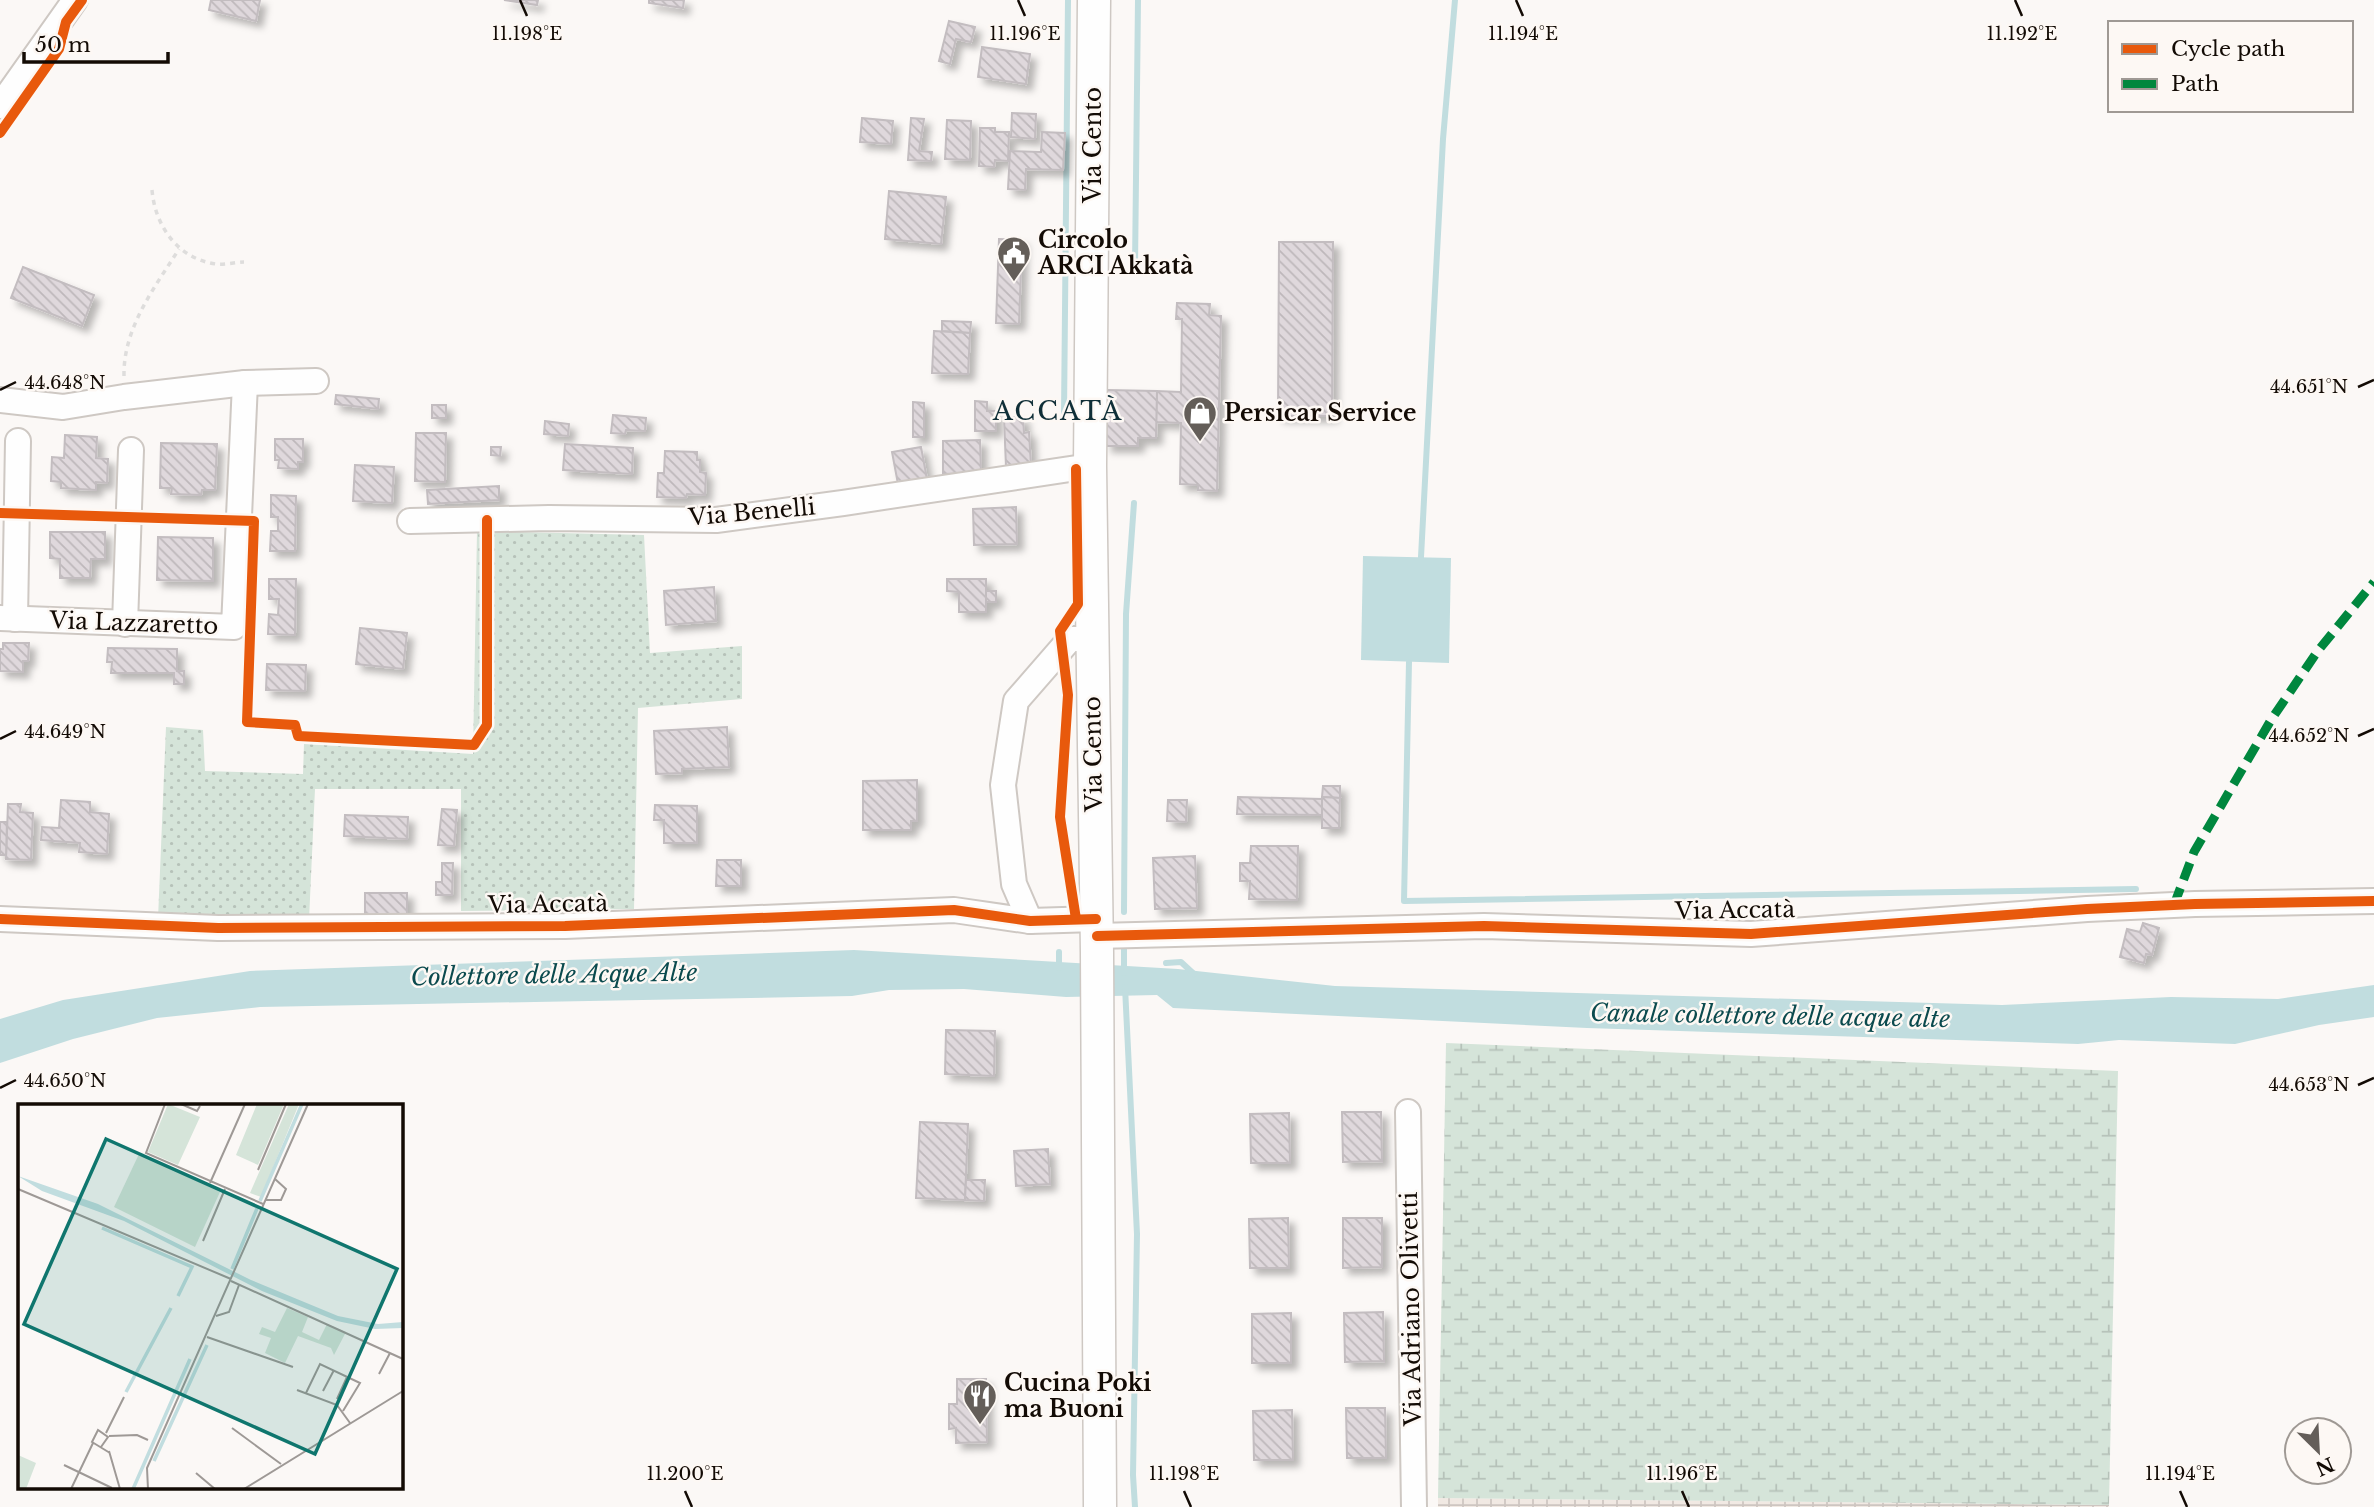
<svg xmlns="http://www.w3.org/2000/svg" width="2374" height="1507" font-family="'Libre Baskerville',serif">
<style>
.industrial{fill:url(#industrial-grid)}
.grass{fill:url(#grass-dots)}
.wetland{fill:url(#wetland-marsh)}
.water{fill:#c1dddf}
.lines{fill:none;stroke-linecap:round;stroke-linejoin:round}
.stream{stroke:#c1dddf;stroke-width:6}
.building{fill:url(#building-back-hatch);stroke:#c3bdc0;stroke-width:2;filter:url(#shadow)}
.minor-casing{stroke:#cec8c3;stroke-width:28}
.major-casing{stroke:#cec8c3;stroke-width:35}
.path{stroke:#dedddc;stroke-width:3.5;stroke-dasharray:5 5;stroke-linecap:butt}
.minor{stroke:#fefefe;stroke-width:24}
.major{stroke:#fefefe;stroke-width:32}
.quiet{stroke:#00873e;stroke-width:9;stroke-dasharray:18 9;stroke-linecap:butt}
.cycleway-casing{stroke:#fdf8f4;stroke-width:15}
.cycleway{stroke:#e8590c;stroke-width:10}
.ticks{fill:none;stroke:#130b05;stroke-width:2.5}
.labels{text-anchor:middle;stroke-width:5;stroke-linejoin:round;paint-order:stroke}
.street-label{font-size:23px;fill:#130b05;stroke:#fdf8f4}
.poi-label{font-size:23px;font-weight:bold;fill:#130b05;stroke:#fdf8f4;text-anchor:start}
.water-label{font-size:24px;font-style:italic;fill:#0b4a4e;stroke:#fdf8f4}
.quarter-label{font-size:26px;letter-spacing:2px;fill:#102f38;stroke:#fdf8f4}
.inset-river{fill:none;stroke:#c1dddf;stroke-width:3.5}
.inset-road{fill:none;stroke:#9e9996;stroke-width:2}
.view{fill:#0f766e;fill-opacity:0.15;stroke:#0f766e;stroke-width:3.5}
.inset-edge{fill:none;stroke:#130b05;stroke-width:3.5}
.ticks-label{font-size:18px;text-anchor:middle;fill:#130b05;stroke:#fdf8f4;stroke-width:5;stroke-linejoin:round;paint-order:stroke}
</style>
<defs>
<pattern id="industrial-grid" width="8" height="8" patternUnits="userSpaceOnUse" patternTransform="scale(1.75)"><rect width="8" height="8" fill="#f1e9e3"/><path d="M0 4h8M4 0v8" fill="none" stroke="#cec6c1"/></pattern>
<pattern id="grass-dots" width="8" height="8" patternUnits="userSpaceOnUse" patternTransform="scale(1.75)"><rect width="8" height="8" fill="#d5e4d9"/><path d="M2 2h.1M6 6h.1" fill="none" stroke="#b6c2b9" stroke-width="1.8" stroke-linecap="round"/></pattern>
<pattern id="wetland-marsh" width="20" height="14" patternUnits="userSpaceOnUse" patternTransform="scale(1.75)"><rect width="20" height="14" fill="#d5e4d9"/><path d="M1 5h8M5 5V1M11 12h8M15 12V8" fill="none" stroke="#b6c2b9"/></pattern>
<pattern id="building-back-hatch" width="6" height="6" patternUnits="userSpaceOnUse" patternTransform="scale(1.75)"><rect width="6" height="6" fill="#dfd8dc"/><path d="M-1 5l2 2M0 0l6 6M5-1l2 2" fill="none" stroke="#beb8bb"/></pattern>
<filter id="shadow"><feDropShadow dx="6" dy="6" stdDeviation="3.5" flood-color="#0004"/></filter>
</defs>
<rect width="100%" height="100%" fill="#fbf8f6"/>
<path class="industrial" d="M1438,1498L2109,1505V1507H1438Z"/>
<path class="grass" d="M477,531L644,535L650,653L742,646V699L638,708L634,909L461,911V789H315L309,920L158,919L166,727L203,730L205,771L303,774L304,744L473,754Z"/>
<path class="wetland" d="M1446,1043L2118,1071L2109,1505L1438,1498Z"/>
<g class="water">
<path d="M1363,556L1451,558L1449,663L1361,660Z"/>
<path d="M854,950L1178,969L1335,986L2002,1005L2171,997L2278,999L2374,985V1017L2319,1025L2235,1044L2119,1040L2078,1044L1587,1028L1173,1008L1157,995L1066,997L964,989L889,990L852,996L260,1007L157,1018L73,1039L0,1063V1019L63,1000L250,971Z"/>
</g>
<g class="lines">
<g class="stream">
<path d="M1135,268L1138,0"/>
<path d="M1064,414L1068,0"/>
<path d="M1421,557L1443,139L1455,0"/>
<path d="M1409,662L1404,901L2136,889"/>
<path d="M1124,912L1126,614L1134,503"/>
<path d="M1124,947V973"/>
<path d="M1166,963L1181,962L1194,974"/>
<path d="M1059,968V952"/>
<path d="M1125,987L1137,1234L1133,1475L1135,1507"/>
</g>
</g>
<g class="building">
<path d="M211,0H260L256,21L209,10Z"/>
<path d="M504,0H538L537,5Z"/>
<path d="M649,0H684L683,8L649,3Z"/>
<path d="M949,21L975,27L971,42L956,39L950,64L939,61Z"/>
<path d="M982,47L1030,54L1026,84L978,77Z"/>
<path d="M1012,113L1036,114L1035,139L1011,137Z"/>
<path d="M862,118L893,121L891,144L860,142Z"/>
<path d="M911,118L924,119L919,151L932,152L931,161L908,160Z"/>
<path d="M947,120L971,121L970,160L945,159Z"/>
<path d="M980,128H995V132H1009L1008,161L995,160L994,167L979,166Z"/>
<path d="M1042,132L1065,133L1063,170L1026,169L1025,190L1008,189L1010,151L1041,152Z"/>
<path d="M889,191L946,197L941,244L885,239Z"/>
<path d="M999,239L1022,240L1019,324L996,323Z"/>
<path d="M1279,242H1333L1332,416H1278Z"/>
<path d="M23,267L94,295L82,326L11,298Z"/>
<path d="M1177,303L1210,304L1209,315L1221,316L1217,491L1198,490V485L1180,484L1181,423L1156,422L1157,391L1181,392L1182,319H1176Z"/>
<path d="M942,321L971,322L970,333L942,331Z"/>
<path d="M934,331L970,333L968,374L932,373Z"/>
<path d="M1107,390L1157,391L1156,438H1138V446H1106Z"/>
<path d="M336,395L379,399L378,409L335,404Z"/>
<path d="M975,401L987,402V411H996V431H975Z"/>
<path d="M913,402L924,403V437H913Z"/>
<rect x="432" y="405" width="14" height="13"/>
<path d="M613,415L646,418L645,431L626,430L625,434L611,433Z"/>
<path d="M1023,417L1024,433L1029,432L1031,466L1006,467L1004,418Z"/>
<path d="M545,421L569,424L568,436L544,434Z"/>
<path d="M416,433H446L445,482L415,481Z"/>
<path d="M65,435L97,437L96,458L108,459L107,483L96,482V490L61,488V482L51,481L52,457L64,458Z"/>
<path d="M275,439H303V462H298V469L278,468L279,460H275Z"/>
<path d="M980,440L981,473L943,474V441Z"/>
<path d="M161,443L217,444L215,490H202L201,495L171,494L172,488H160Z"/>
<path d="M565,444L633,448L632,474L563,470Z"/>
<path d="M491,447H501L500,456L491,455Z"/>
<path d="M921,447L927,479L898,484L892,452Z"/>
<path d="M665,451L697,452V460H700V472L706,473L705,495L687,494L686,498L657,497L658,473H664Z"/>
<path d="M355,465L394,467L392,503L353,501Z"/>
<path d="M499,486V500L428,504L427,490Z"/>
<path d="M271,495L296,496L295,551H270L271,531H278V517H271Z"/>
<path d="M1016,507L1017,544L974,545L973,509Z"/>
<path d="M50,532H105V559H91L90,578H60V559L50,558Z"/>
<path d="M158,537L213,538V581L157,580Z"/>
<path d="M269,579H296L295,635L268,634L269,614L278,615L279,599H269Z"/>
<path d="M947,579H986V612H959V592L947,591Z"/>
<path d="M714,587L716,621L666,625L664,591Z"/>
<rect x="986" y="591" width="10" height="11"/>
<path d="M360,628L407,633L403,669L356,664Z"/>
<path d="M3,643H29L28,661H23V672L0,671V649H3Z"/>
<path d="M108,648L177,649V671H184V684H174V673H111L112,662H107Z"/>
<path d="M267,664L306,665L305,691L266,690Z"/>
<path d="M727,727L729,767L682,769V773L656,774L654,731Z"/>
<path d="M917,780V821H911V830H863V781Z"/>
<path d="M1323,786H1340V798L1322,797Z"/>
<path d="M1238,797L1322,799V815L1237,814Z"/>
<path d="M1322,797L1340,798L1339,828H1322Z"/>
<path d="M61,800L90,802V812L109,814L107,854L79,852L80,843L41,840L42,827L59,828Z"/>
<path d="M1168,800H1187L1186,822L1167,821Z"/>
<path d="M8,804H21L20,812L33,813L31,860L6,859Z"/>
<path d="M655,805L697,806V843H664V820H654Z"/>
<path d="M442,809L457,810L454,846L438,845Z"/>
<path d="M345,815L408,817L407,839L344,836Z"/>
<path d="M0,822H7L6,855H0Z"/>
<path d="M1251,846H1298L1297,900L1249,899L1250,881H1240V863H1250Z"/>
<path d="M1195,856L1197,908L1155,909L1153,858Z"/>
<path d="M717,860H741V886H716Z"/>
<path d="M442,863H453L452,895H436V882H442Z"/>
<rect x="365" y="893" width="42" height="24"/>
<path d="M2143,923L2159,928L2152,955L2146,954L2144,963L2120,957L2127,929L2140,932Z"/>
<path d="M946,1030L995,1031L994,1076L945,1074Z"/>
<path d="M1342,1112H1381L1382,1161L1343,1162Z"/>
<path d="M1289,1113L1290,1163H1251L1250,1114Z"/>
<path d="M920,1122L968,1124L965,1200L916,1198Z"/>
<path d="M1048,1149L1050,1184L1016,1186L1014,1151Z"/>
<path d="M966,1180H985L984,1201L965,1200Z"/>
<path d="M1288,1218L1289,1268H1250L1249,1219Z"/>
<path d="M1343,1218H1382V1267L1343,1268Z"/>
<path d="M1383,1312L1384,1361L1345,1362L1344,1313Z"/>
<path d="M1291,1313V1363H1252V1314Z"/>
<path d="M957,1379H986L987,1442L956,1443V1428L949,1429V1404H957Z"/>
<path d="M1346,1408H1385L1386,1458H1347Z"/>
<path d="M1292,1410L1293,1460H1254L1253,1411Z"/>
</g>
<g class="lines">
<g class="minor-casing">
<g id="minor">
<path d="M0,106L75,0"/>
<path d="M0,400L63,407L124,397L245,383L316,381"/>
<path d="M410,521L549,518L716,520L843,503L1090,466"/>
<path d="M0,618L234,627L245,383"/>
<path d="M15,619L18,441"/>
<path d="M125,624L131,450"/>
<path d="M0,919L218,928L565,926L954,910L1030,921L1096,919"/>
<path d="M1030,921L1014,884L1003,785L1016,701L1070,639H1091"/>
<path d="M1097,936L1484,926L1751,934L2087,909L2195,904L2374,901"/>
<path d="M1408,1112L1414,1507"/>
</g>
</g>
<g class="major-casing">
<path id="major" d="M1094,0L1090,466L1097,953L1100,1507"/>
</g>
<g class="path">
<path d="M152,190C155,226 178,259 216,264C225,265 236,262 244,262"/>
<path d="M124,376C123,328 155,287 179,249"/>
</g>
<use href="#minor" class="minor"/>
<use href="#major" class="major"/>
<path class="quiet" d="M2174,905L2194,852L2271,720L2317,652L2374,582"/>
<g class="cycleway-casing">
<g id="cycleway">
<path d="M0,133L59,49L66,22L82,0"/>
<path d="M0,513L254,521L247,722L295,725L298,736L474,745L487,725V520"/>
<path d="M0,919L218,928L565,926L954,910L1030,921L1096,919"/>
<path d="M1076,919L1060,817L1068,695L1060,631L1078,604L1076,469"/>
<path d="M1097,936L1484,926L1751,934L2087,909L2195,904L2374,901"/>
</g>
</g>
<use href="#cycleway" class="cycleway"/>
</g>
<path class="ticks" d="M520,0L527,16M1018,0L1025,16M1516,0L1523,16M2015,0L2022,16M2358,387L2374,380M0,390L16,382M2358,736L2374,729M0,739L16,731M2358,1085L2374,1078M0,1088L16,1080M685,1491L692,1507M1184,1491L1191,1507M1682,1491L1689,1507M2180,1491L2187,1507"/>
<defs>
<g id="civic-pin" transform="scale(1.75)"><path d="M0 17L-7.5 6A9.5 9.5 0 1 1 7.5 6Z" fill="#645e59" stroke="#fdf8f4"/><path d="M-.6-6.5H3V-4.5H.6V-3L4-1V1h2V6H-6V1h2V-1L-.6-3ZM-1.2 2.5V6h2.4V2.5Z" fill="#fff"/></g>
<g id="shop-pin" transform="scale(1.75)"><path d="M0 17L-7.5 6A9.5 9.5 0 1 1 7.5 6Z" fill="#645e59" stroke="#fdf8f4"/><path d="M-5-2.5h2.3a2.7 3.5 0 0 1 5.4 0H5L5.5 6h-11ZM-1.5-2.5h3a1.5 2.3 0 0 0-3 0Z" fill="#fff"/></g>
<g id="restaurant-pin" transform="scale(1.75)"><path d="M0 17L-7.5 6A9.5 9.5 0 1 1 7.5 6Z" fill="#645e59" stroke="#fdf8f4"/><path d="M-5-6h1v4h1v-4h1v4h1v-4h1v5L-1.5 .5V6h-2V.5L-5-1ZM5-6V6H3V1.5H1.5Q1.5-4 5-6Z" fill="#fff"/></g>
</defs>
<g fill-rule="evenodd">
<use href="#civic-pin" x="1014" y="253"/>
<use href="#shop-pin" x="1200" y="413"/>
<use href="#restaurant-pin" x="980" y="1396"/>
</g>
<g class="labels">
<g class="street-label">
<text transform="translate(1093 145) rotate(-90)" y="8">Via Cento</text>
<text transform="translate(752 512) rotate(-5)" y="8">Via Benelli</text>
<text transform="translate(134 623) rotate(2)" y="8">Via Lazzaretto</text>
<text transform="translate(1093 754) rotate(-91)" y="8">Via Cento</text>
<text transform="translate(548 904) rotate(-1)" y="8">Via Accatà</text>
<text transform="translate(1735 910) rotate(-1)" y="8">Via Accatà</text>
<text transform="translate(1411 1309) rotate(-91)" y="8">Via Adriano Olivetti</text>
</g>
<g class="poi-label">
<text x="1038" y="248">Circolo<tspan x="1038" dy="26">ARCI Akkatà</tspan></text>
<text x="1224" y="421">Persicar Service</text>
<text x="1004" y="1391">Cucina Poki<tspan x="1004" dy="26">ma Buoni</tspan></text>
</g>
<g class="water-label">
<text transform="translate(554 975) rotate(-1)" y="8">Collettore delle Acque Alte</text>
<text transform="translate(1770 1016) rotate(1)" y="8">Canale collettore delle acque alte</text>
</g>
<g class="quarter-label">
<text x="1058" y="420">ACCATÀ</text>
</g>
</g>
<g transform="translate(18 1104)">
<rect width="385" height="385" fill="#fbf8f6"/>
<path d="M150,0L182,13L160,61L130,48ZM239,0H266L240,61L218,51ZM271,0H281L243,93L232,89ZM269,204L290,213L284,228L301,236L309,220L328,228L316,251L313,244L280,232L267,259L247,249L253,234L241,230L244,223L257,228Z" fill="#d5e4d9"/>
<path d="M121,50L202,88L177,143L96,103Z" fill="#d5e4d9"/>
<path d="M0,351L18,359L8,385H0Z" fill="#d5e4d9"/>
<path d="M0,72L80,100L233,176L320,212L360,220L385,218V224L357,225L319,217L244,187L106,117L24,87Z" fill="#c1dddf"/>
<path class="inset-river" d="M242,97L284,0M84,124L174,163L160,192M214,165L240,102M108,288L153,204M136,357L189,241M115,385L172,255"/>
<path class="inset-road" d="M147,0L128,49L245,100M163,0L179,7L182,2M240,66L268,0M192,79L227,0M0,85L213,175M248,96H263L268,85L257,75M185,137L207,85M213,177L385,255M198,212L211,208L221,181M189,233L275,263M361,270L372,249M279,286L319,301L332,319M305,287L316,266M288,289L302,260L342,279L325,307M319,295L329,273M214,324L263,360M88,329L106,293M91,332L119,331L130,336M83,343L90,333L80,326L74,338L92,349M91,347L102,385M46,361L94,384M178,369L197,385M53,385L75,339M130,385L129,364L290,0M226,385L385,287"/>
<path class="view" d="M88,35L379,165L297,350L6,220Z"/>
<rect width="385" height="385" class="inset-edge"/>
</g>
<g class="ticks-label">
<text x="527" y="40">11.198°E</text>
<text x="1025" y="40">11.196°E</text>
<text x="1523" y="40">11.194°E</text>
<text x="2022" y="40">11.192°E</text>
<text x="65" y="389">44.648°N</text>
<text x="2309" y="393">44.651°N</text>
<text x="65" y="738">44.649°N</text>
<text x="2309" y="742">44.652°N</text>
<text x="65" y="1087">44.650°N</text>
<text x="2309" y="1091">44.653°N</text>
<text x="685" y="1480">11.200°E</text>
<text x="1184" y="1480">11.198°E</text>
<text x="1682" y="1480">11.196°E</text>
<text x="2180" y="1480">11.194°E</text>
</g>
<rect x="2108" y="21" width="245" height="91" fill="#fdf8f4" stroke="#9f9994" stroke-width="2"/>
<rect x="2122" y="44" width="35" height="10" fill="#e8590c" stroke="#9f9994" stroke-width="2"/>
<text x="2171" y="56" font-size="21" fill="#130b05">Cycle path</text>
<rect x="2122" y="79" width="35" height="10" fill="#00873e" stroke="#9f9994" stroke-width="2"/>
<text x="2171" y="91" font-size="21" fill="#130b05">Path</text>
<g transform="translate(2318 1451) rotate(156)"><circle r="33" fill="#fdf8f4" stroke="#9f9994" stroke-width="2"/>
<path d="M0-5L12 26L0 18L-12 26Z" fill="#645e59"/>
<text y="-10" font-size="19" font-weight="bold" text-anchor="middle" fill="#130b05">N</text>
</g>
<path d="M24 52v10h144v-10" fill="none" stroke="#130b05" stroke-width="3.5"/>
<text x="35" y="52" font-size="21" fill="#130b05" stroke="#fdf8f4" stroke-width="5" paint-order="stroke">50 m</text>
</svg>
